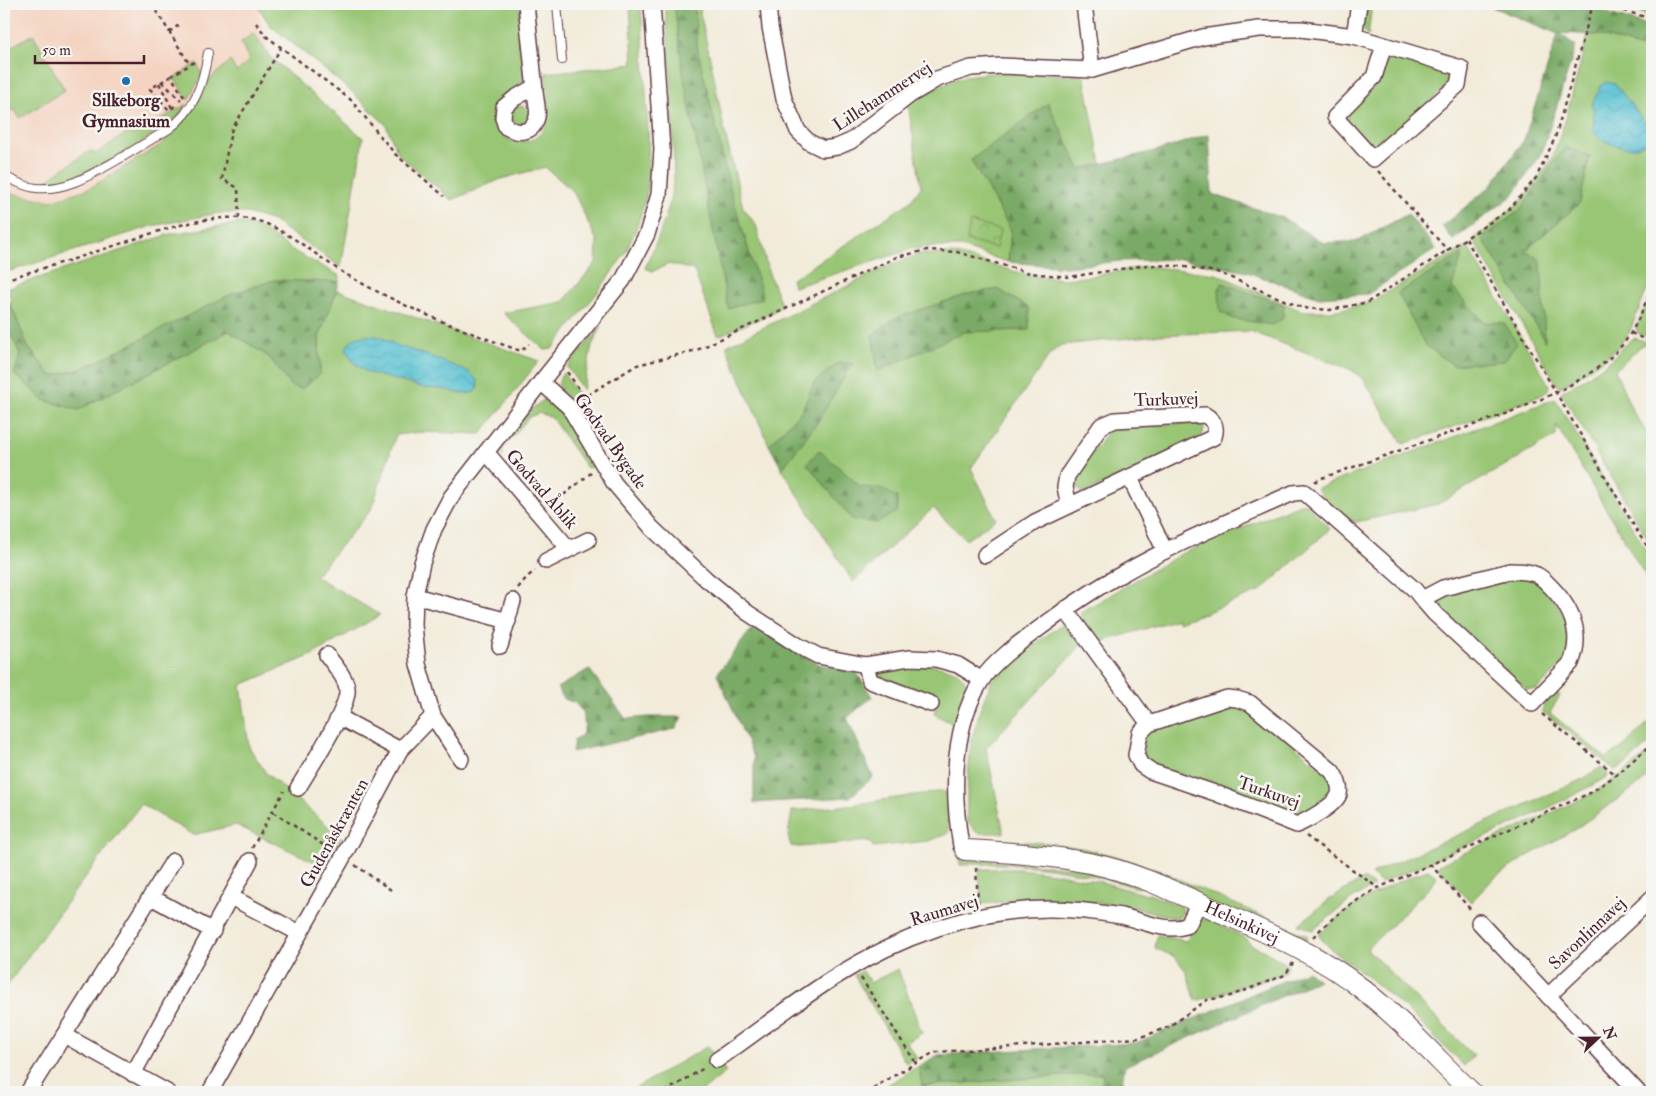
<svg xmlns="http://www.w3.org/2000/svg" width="1656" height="1096" font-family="'IM FELL Double Pica',serif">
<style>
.built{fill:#f4d3c0}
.green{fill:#99c674;stroke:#727250}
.forest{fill:url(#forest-firs);stroke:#626548}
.park{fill:url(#park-crowns);stroke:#727250}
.water{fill:url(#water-waves);stroke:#50707e}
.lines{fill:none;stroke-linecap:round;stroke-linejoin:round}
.lane-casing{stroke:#633e45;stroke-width:10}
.street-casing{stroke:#633e45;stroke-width:18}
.secondary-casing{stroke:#633e45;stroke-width:22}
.path{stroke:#633e45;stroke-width:2.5;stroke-dasharray:4 4;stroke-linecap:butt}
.lane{stroke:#fff;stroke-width:8}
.street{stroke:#fff;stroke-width:15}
.secondary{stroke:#fff;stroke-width:20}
.poi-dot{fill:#1f6fb2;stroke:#f6f6f2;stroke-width:2}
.labels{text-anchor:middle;stroke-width:5;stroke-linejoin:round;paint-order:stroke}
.street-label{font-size:18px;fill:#4a1f2b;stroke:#f6f6f2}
.poi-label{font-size:18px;font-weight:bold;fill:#4a1f2b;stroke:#f6f6f2}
</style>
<defs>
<pattern id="forest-firs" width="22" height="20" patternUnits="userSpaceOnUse" patternTransform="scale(1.25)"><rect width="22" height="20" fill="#7aab66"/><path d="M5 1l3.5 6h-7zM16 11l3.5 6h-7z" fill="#668b54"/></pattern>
<pattern id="park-crowns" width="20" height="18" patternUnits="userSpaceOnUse" patternTransform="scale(1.25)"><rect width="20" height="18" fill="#99c674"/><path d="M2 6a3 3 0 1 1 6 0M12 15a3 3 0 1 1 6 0" fill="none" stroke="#7fa05f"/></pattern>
<pattern id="water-waves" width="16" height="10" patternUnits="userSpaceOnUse" patternTransform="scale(1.25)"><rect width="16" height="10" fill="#56c1d1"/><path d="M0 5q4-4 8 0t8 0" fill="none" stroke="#4ca5b4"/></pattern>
</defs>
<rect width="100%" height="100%" fill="#f6f6f2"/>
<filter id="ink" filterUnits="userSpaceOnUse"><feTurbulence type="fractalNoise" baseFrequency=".02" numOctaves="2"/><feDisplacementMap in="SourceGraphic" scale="10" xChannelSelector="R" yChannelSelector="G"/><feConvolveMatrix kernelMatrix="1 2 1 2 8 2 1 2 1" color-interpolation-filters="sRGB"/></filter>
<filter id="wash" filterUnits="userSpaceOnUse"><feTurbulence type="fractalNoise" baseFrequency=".0096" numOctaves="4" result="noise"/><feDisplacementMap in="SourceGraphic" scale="20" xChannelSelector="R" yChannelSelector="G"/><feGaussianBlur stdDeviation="1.12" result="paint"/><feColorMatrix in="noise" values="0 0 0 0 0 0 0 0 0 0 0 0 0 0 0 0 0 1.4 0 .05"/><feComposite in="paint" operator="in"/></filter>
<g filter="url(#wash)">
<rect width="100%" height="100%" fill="#f2ebd9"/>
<path class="built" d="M4,4H259L257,5L270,57L226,105L90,188L51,201L5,193L4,192Z"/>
<g class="green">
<path d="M256,4H519L525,68L523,80L509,97L507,93C485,110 497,148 527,141C536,139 543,133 546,124C551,111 546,87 546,73L633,64L630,4H641L648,128L649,172L646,198L637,226L626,252L597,293L552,349L545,350L503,313L563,302L596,263L597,241L573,191L545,167L501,179L452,200L399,155L386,125L352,92L270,25Z"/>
<path d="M665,4H702L700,13L713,72L724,129L743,208L756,225L769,274L782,306L768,315L718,336L694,270L669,264L653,271L645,268L659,236L669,206L674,179L672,89Z"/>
<path d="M1366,4H1372L1368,36L1363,29Z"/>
<path d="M1613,4H1652V17Z"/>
<path d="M254,33L270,57L363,138L341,267L273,221L247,213H219L152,226L4,273V192L51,201L90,188L162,144L193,109L208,81L230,61L237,72L249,60L241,42Z"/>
<path d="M33,34L65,90L20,118L14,109L6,113L4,110V51Z"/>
<path d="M1588,35H1599L1652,51V278L1629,333L1616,349L1597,364L1559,388L1475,243L1474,239L1519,204L1552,159L1566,118Z"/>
<path d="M1392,54L1444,70L1450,84L1381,145L1374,147L1369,145L1347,120L1348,113L1380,81L1387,58Z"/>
<path d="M197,63L202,74L188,100L174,78Z"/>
<path d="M1003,72L1084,76L1101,164L1080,169L971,160L1011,230L1008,262L961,247H928L912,249L794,287L791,280L910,202L921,187L908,104L930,91L964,76Z"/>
<path d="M187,104L177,117L167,125C129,150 87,183 40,184L90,151L96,154L128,132L133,135Z"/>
<circle cx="520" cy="116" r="10"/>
<path d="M241,223L260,228L297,253L340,276L339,282L274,280L149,336L81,369L52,376L28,347L11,305L9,288L170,234Z"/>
<path d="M1467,246L1549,385L1548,390L1544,394L1488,415L1403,444L1364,380L1352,370L1250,331L1158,335L1061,345L1050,354L971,468L996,519L966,540L933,508L853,582L782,469L809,410L769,445L726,346L892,264L920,254H953L1028,275L1064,279L1093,276L1147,266L1216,274L1302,311H1332L1369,303Z"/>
<path d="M337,290L539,361L481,434L422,432L396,435L371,510L315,576L380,615L312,655L241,685L249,747L266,773L341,837L323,866L236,825L193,835L141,804L74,892L4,990V319L20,354L78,410L229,331L269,357L291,386L320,374L319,337Z"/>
<path d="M1652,292V330L1649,333L1652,336V339L1638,333L1636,328Z"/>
<path d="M602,326L592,345L583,390L567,367Z"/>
<path d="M1635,338L1652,344V348L1643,344L1615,370L1632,410L1652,441V546L1561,392C1578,383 1594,373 1608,362C1617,355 1624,342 1635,338Z"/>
<path d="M563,373L577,393L575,398L571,401C561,391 554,387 563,373Z"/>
<path d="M545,399L553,402L570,425L595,466L587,468L551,417L539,413L529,417L503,448V458L498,453C502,433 528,411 545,399Z"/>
<path d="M1555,399L1634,530L1652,558V583L1645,575L1556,425V436L1438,504L1356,522C1343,519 1323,499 1317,488Z"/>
<path d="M1202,423L1204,429L1202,436L1083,494L1075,485L1076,475L1110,429L1115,426Z"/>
<path d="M1300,504H1306L1330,529L1260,591L1205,613L1178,622L1177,619L1098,643L1082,621L1081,612L1183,553Z"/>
<path d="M1511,576L1533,579L1542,586L1567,618L1571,630L1566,660L1537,690L1526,689L1436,605L1438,597Z"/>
<path d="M1061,625L1066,626L1082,644L986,748L1004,833H977L967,821V790L971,742L981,707L992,680L1005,666Z"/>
<path d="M914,664C930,665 967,666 966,688C966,701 960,714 957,726L934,714L938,697L877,675L879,670Z"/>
<path d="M1553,691L1560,695L1550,713L1606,758L1623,747L1652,719V741L1627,763L1615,770L1542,711L1546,698Z"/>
<path d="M1232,704L1251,709L1330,776L1333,791L1330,797L1312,812L1295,816L1287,815L1147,762C1142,750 1141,739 1151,729Z"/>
<path d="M1652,751V773L1646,779L1577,828L1526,857L1494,878L1471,902L1438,868L1439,865L1449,860L1592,794L1619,776Z"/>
<path d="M1601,767L1606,771L1608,775L1607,777C1535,818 1457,849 1381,883L1371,874L1583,779Z"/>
<path d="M942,791L949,795L948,834L928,841L873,847L870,841L799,847L791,846L788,836L792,811L850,805Z"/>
<path d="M982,840L1048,843L1085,849L1118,857L1160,871L1308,936L1307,940L1268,924Z"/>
<path d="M959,860L964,861L985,860L1078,868L1143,886L1137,888C1092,874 1046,865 999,864C986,863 973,865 960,865Z"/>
<path d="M979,869H1018L1054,873L1101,882L1139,893L1150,894L1182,907L1183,914L1177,918C1160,914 1142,909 1124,906C1076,899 1030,899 981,904Z"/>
<path d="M1428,870L1436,876L1430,887L1367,949L1474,1056L1464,1066L1405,1008L1358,969L1331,949L1318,935C1327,928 1335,919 1345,912C1370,895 1399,880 1428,870Z"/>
<path d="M1363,879L1374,886L1352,899L1313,930L1298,925L1329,900Z"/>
<path d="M1205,919L1223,926L1245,938L1251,945L1263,950L1288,965L1285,973L1196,1001L1186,971L1175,957L1155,948L1157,935L1186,941L1200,921Z"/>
<path d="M898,969L922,1033L907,1042L917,1059L906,1063L854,975L863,971L870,983Z"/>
<path d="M708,1046L726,1072L701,1092H629Z"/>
<path d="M919,1066L922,1086L1104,1073L1101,1092H876Z"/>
</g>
<g class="forest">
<path d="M674,4H694L698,51L730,188L763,298L728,309L683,73Z"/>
<path d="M1485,4H1579L1652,27V51L1599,35L1559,33L1576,46L1541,155L1512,196L1453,240L1442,226L1490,187L1524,140L1558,34Z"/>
<path d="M1048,103L1080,169L1167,148L1209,134L1212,194L1283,218L1324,243L1358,241L1408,214L1436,249L1368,294L1319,297L1247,272L1180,259L1119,261L1066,267L1008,262L1011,230L971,160Z"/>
<path d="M1565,147L1590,156L1580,203L1525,251L1541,260L1545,341L1482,238L1519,211Z"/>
<path d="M1463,253L1452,287L1484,322L1504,323L1517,343L1504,361L1453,365L1425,345L1398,293Z"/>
<path d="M274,280L339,282L337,290L319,337L320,374L302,389L291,386L269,357L229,331L78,410L44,400L14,374L20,354L4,319V304L11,305L28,347L52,376L82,369L231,294Z"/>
<path d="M1222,283L1284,305L1283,318L1273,325L1234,319L1220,312L1219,289Z"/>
<path d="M998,289L1029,308V330L964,332L878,371L872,335L895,318L968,294Z"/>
<path d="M838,363H853L817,423L782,469L769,445L802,410L814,383Z"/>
<path d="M819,450L861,487L880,488L897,497V512L877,523L853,520L807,464Z"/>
<path d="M753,627L819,664L857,673L872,697L847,718L873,777L850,797L754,803V757L717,674Z"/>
<path d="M589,669L626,719L648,717H683L675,729L572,752L574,740L582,735L585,725L582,711L575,703L564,699L557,688Z"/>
<path d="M1307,971L1319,980L1125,1066L1120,1092H1101L1103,1073L922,1086L919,1066L938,1055L1136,1043Z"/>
</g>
<path class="park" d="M970,222L1000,230L996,248L967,241Z"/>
<g class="water">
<path d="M1607,82L1615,84L1641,117L1647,127V142C1644,143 1640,146 1637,147C1622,149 1602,143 1593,132L1594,113L1592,104L1601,85Z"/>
<path d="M368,336H376L388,340L396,345L432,357L469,372L477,380L478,384L477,389L475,392L472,393L462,394L443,389L424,388L366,372L353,362L346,349C350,339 357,336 368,336Z"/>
</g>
</g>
<g filter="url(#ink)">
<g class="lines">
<g class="lane-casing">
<g id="lane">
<path d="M557,4L562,60"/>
<path d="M4,176C14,181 25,187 36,188C67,191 94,173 119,159C136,149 152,139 169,129C195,110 203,83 208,53"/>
</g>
</g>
<g class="street-casing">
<g id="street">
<path d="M526,4C529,32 532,61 535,90C535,98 539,110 537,117C533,134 518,134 506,127L503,118L504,107L515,98L534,87"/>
<path d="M652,4L662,149L659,195L647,234L623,280L541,382L569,407L614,483L652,528L706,579L748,613L799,646L818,656L866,665L909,658L936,659L958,665L982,680"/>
<path d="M768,4L770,27L784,99L798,131L809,142L823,149L837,147L851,141L910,95L937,79L971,68L1001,66L1092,70L1203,37L1259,29H1301L1354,36L1461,68L1458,85L1373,159L1335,117L1374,77L1384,45"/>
<path d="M1084,4L1092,70"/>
<path d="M1354,36L1359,4"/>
<path d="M486,452L569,549"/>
<path d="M1130,478L1165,551"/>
<path d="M985,555L1035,522L1214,437C1217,427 1215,421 1205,415L1115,420L1101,426L1067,476L1065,487L1069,506"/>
<path d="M546,561L588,540"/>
<path d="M415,596L508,621"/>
<path d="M1065,609L1149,724"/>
<path d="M500,646L513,601"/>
<path d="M866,665L870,681L931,704"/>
<path d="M1227,698L1237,699L1250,703L1332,771C1336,777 1341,786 1339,794C1336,805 1308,820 1297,825L1218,794L1150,771L1141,765L1136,755L1140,733L1149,724Z"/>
<path d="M339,717L400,750"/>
<path d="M461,759L433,716L418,664L414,625L415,596L422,563L434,529L451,497L541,382"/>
<path d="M298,788C309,769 350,708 347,688C345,676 334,665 327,655"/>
<path d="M965,850L961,846C952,792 952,729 981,681C993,662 1019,643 1037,630C1064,610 1092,590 1122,574C1177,542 1235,519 1293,493L1304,492L1414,589L1422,599L1443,588L1510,571C1519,571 1528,571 1537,575C1543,578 1547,583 1552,588C1572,609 1583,634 1571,663L1532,704L1435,614L1422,599"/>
<path d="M151,897L213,931"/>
<path d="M231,897L299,933"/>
<path d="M1479,922L1638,1092"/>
<path d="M1548,996L1652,898"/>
<path d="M64,1035L173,861"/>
<path d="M717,1060C757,1032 795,1002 835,977C898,937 975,909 1050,909C1074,909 1098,912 1121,916C1141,920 1168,934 1188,925L1199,902"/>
<path d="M133,1074L250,861"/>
<path d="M28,1092L64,1035L167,1092"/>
<path d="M210,1092L343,857L400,750L433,716"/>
</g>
</g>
<g class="secondary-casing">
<g id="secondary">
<path id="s1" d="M965,850C1009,852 1051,855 1094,864C1137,873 1177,893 1218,911C1267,933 1318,954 1361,988C1401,1019 1435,1057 1471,1092"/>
</g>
</g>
<g class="path">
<path d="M152,4L190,65"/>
<path d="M1601,4L1652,19"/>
<path d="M256,23L266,36L351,100L395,154L444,196"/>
<path d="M169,32L179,25"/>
<path d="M171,76L150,89L169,110L178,104"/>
<path d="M162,82L181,100"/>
<path d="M159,83L172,108"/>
<path d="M184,97L171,76L196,61"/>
<path d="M1378,171L1448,251"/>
<path d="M239,218L238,188L222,179L231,131L281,48"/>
<path d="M1466,239L1640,536L1652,553"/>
<path d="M4,280C35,270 67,262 98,251C144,237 201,212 249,219C280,223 317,257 344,273C399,306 461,330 521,351L529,344"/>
<path d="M1631,333L1652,343"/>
<path d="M567,372L585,397"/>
<path d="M581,399L637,365L697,350L897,257L927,250L957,252L1030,273L1069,277L1147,265L1179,266L1217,272L1303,308L1330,310L1368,302L1509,210L1536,178L1555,138L1593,4"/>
<path d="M1315,482L1319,479C1360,465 1400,450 1441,436C1497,417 1586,390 1623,344C1636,328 1645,305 1652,286"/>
<path d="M551,505L591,473"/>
<path d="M518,588L527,577L535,571"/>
<path d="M1542,714L1616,775"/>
<path d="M273,812L331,850"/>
<path d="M1306,836L1378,888"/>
<path d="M252,848L284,791"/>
<path d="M1430,864L1472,911"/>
<path d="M355,865L391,890"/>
<path d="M976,868L978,903"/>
<path d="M1313,937C1332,917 1353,902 1378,888L1590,793L1616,775L1652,744"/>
<path d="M861,978L916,1063"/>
<path d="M665,1092L704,1068"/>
<path d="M866,1092L933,1053L938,1052L1139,1038L1168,1027L1207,1000L1230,996L1285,975L1293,963"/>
</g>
<use href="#lane" class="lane"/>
<use href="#street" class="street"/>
<use href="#secondary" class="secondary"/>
</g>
</g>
<circle class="poi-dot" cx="126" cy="81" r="5"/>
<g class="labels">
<g class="street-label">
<text transform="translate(882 96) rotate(-33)" y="6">Lillehammervej</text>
<text transform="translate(1166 399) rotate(-2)" y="6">Turkuvej</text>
<text transform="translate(611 441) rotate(55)" y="6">Gødvad Bygade</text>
<text transform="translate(542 489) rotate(49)" y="6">Gødvad Åblik</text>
<text transform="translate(1269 792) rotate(19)" y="6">Turkuvej</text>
<text transform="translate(334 833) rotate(-61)" y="6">Gudenåskrænten</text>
<text transform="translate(944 910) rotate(-17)" y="6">Raumavej</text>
<text dy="6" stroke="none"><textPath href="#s1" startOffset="289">Helsinkivej</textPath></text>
<text transform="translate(1587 933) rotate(-43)" y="6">Savonlinnavej</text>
</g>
<g class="poi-label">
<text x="126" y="106">Silkeborg<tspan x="126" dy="21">Gymnasium</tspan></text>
</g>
</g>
<rect width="1656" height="1096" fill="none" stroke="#f6f6f2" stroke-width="20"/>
<g transform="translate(1598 1038) rotate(68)" stroke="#f6f6f2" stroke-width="4" paint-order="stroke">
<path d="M0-4L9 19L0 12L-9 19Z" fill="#4a1f2b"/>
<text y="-8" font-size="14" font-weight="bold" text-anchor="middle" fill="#4a1f2b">N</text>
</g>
<path d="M35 55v8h109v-8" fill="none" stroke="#4a1f2b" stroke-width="2.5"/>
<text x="42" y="55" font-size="15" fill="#4a1f2b" stroke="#f6f6f2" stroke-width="4" paint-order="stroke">50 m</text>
</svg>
